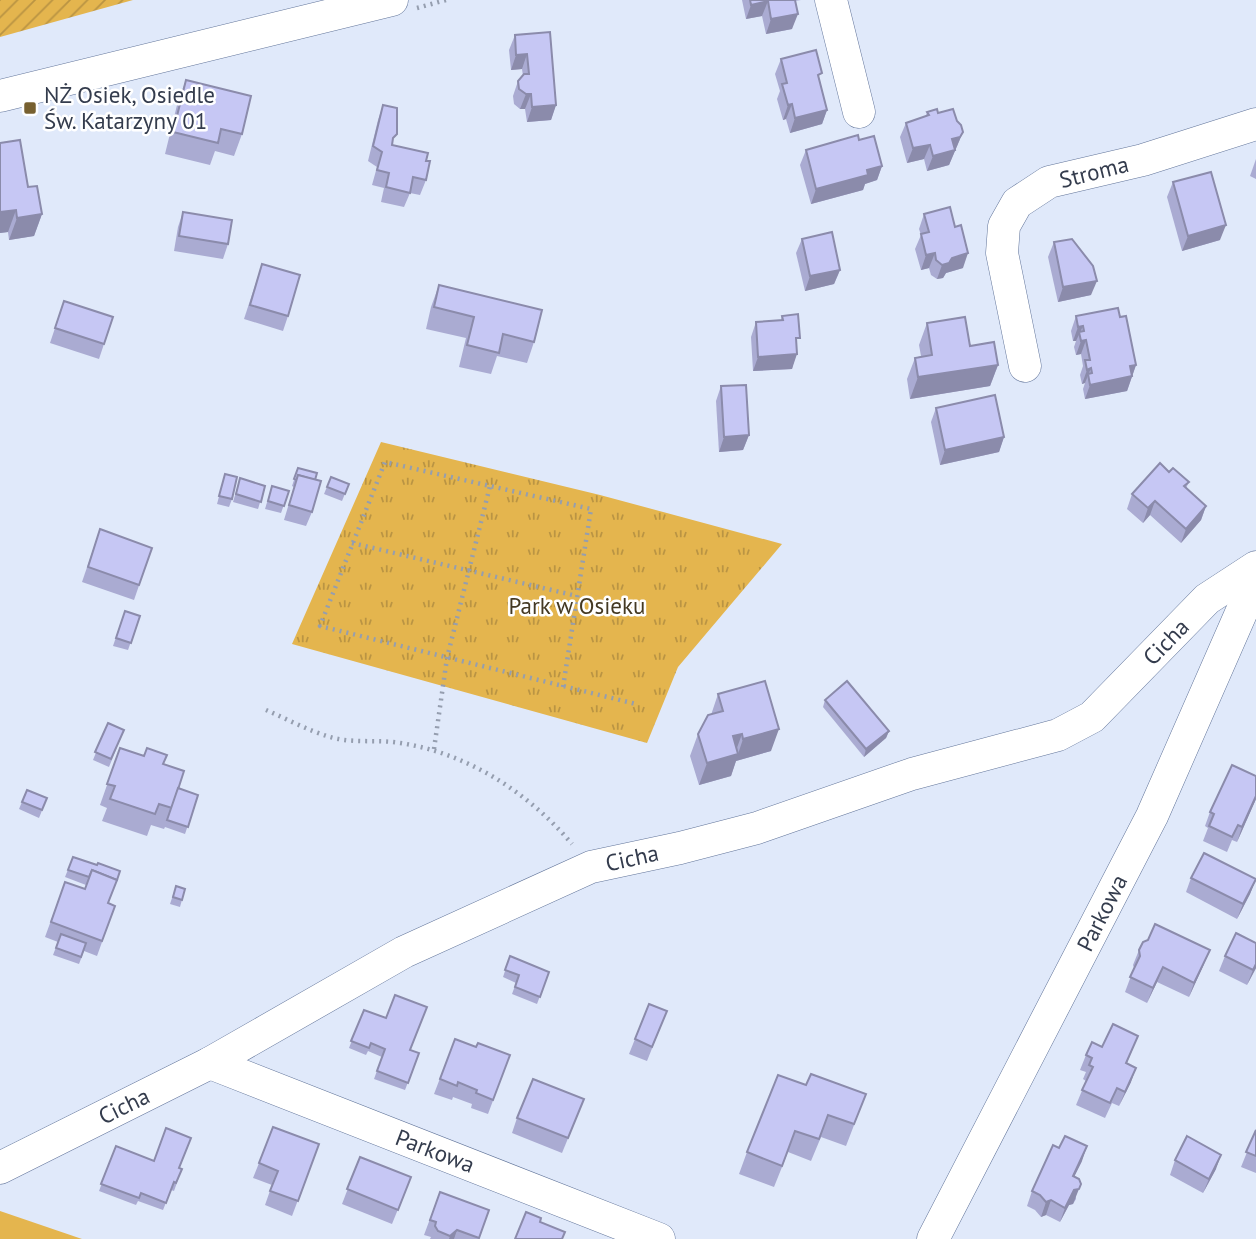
<svg xmlns="http://www.w3.org/2000/svg" width="1256" height="1239" font-family="'PT Sans',sans-serif">
<style>
.grass{fill:#e4b54e}
.park{fill:url(#park-tufts)}
.garden{fill:url(#garden-furrows)}
.lines{fill:none;stroke-linecap:round;stroke-linejoin:round}
.minor-casing{stroke:#62759a;stroke-width:33}
.path{stroke:#959eaf;stroke-width:4.5;stroke-dasharray:2 5;stroke-linecap:butt}
.minor{stroke:#fff;stroke-width:32}
.wall{fill:#aaabd2}
.shaded-wall{fill:#8b8bab}
.building{fill:#c6c7f4;stroke:#8b8bab;stroke-width:2}
.poi-dot{fill:#776030;stroke:#fff;stroke-width:2.5}
.labels{text-anchor:middle;stroke-width:5;stroke-linejoin:round;paint-order:stroke}
.poi-label{font-size:23px;fill:#343c4d;stroke:#fff;text-anchor:start}
.street-label{font-size:23px;fill:#343c4d;stroke:#fff}
.park-label{font-size:23px;fill:#443923;stroke:#fff}
</style>
<defs>
<pattern id="park-tufts" width="24" height="20" patternUnits="userSpaceOnUse" patternTransform="scale(1.75)"><rect width="24" height="20" fill="#e4b54e"/><path d="M3 7l-1-3M5 7V3M7 7l1-3M15 17l-1-3M17 17v-4M19 17l1-3" fill="none" stroke="#ba9443"/></pattern>
<pattern id="garden-furrows" width="10" height="10" patternUnits="userSpaceOnUse" patternTransform="scale(1.75)"><rect width="10" height="10" fill="#e4b54e"/><path d="M-1 1l2-2M0 10L10 0M9 11l2-2" fill="none" stroke="#ba9443"/></pattern>
</defs>
<rect width="100%" height="100%" fill="#e0e9fa"/>
<path class="grass" d="M0,1211L82,1239H0Z"/>
<path class="park" d="M381,442L600,495L782,544L678,667L647,743L292,644Z"/>
<path class="garden" d="M0,0H133L0,37Z"/>
<g class="lines">
<g class="minor-casing">
<g id="minor">
<path d="M831,0L859,112"/>
<path d="M0,96L392,0"/>
<path d="M1025,366L1002,253L1004,226L1017,203L1049,182L1143,160L1256,124"/>
<path d="M210,1063L659,1239"/>
<path d="M0,1168L210,1063L404,952L591,867L680,848L757,828L912,774L1058,735L1092,717L1207,599L1256,567"/>
<path d="M933,1239L1152,816L1256,579"/>
</g>
</g>
<g class="path">
<path d="M417,8L446,0"/>
<path d="M352,543L577,596"/>
<path d="M563,687L591,509L385,462L320,626L636,704"/>
<path d="M266,710C287,719 309,731 330,737C354,744 377,739 400,743C467,753 528,792 572,844"/>
<path d="M434,749L447,658L490,486"/>
</g>
<use href="#minor" class="minor"/>
</g>
<g class="wall">
<path d="M742,0H801L795,1L792,29L766,34L762,16L746,19Z"/>
<path d="M550,32L556,105L551,120L527,122L525,109H520L514,104L513,96L518,81L523,76L522,69L511,70L509,50L515,35Z"/>
<path d="M781,59L820,81L827,110L822,124L790,133L786,119L783,120L777,99L780,91L775,74Z"/>
<path d="M186,80L242,134L234,156L215,151L210,165L165,154L178,101Z"/>
<path d="M383,105L393,145L426,161V180L420,195L410,193L404,207L381,202L384,188L372,185L377,167L368,161L378,120Z"/>
<path d="M927,112L938,113L957,121L963,132L949,165L927,171L924,159L907,163L900,137L906,123L926,116Z"/>
<path d="M859,140L882,166L877,180L865,184L863,190L811,204L800,165L806,150Z"/>
<path d="M0,143L28,187L42,214L34,236L9,240L8,232L0,233Z"/>
<path d="M1256,159V179L1250,176Z"/>
<path d="M1173,182L1220,240L1182,251L1167,197Z"/>
<path d="M183,212L228,244L223,259L174,251L178,227Z"/>
<path d="M924,214L963,268L946,273L943,278L937,279L931,275L929,268L921,270L915,249L921,235L919,229Z"/>
<path d="M802,239L840,270L834,284L805,291L796,253Z"/>
<path d="M1054,242L1091,295L1058,302L1048,257Z"/>
<path d="M262,264L288,316L283,331L244,319Z"/>
<path d="M439,285L534,342L527,363L497,356L491,374L459,367L466,338L426,329L431,307Z"/>
<path d="M64,301L104,344L99,359L50,343Z"/>
<path d="M782,316L797,346L792,369L753,371L751,337L756,322L781,320Z"/>
<path d="M1076,316L1120,317L1136,365L1127,391L1085,399L1083,389L1085,383L1082,384L1080,375L1083,366L1081,354L1076,355L1074,347L1076,341H1073L1071,331Z"/>
<path d="M927,323L970,346L998,365L990,386L910,399L907,379L915,358L921,356L919,345Z"/>
<path d="M721,386L749,435L743,450L719,452L716,401Z"/>
<path d="M936,408L1004,437L999,452L940,465L931,422Z"/>
<path d="M298,468L315,480L312,512L306,526L284,520L294,487L292,486Z"/>
<path d="M1169,472L1189,482L1186,488L1206,506L1201,520L1181,543L1150,515L1143,523L1127,509L1132,494Z"/>
<path d="M225,474L232,499L229,507L217,504Z"/>
<path d="M331,477L349,484L342,501L324,494Z"/>
<path d="M240,478L265,486L258,509L233,502Z"/>
<path d="M272,486L289,491L281,513L265,509Z"/>
<path d="M100,529L152,548L134,600L82,582Z"/>
<path d="M125,611L140,616L128,650L113,646Z"/>
<path d="M718,694L771,751L736,761L731,776L699,785L690,756L698,734L711,715Z"/>
<path d="M825,700L889,731L886,738L864,757L823,707Z"/>
<path d="M108,723L124,730L109,767L93,760Z"/>
<path d="M120,748L163,764L178,788L198,795L185,834L165,827L164,829L151,825L147,836L102,821L107,808L100,805Z"/>
<path d="M27,790L47,798L39,818L19,809Z"/>
<path d="M1256,799L1237,842L1232,840L1227,852L1203,841L1208,828L1205,826L1210,812Z"/>
<path d="M73,857L109,903L115,906L97,956L84,951L79,964L53,955L58,942L45,937L65,882L85,889L86,885L65,877Z"/>
<path d="M1191,878L1256,879L1250,894L1237,919L1186,892Z"/>
<path d="M176,886L185,889L180,907L170,904Z"/>
<path d="M1139,950L1204,964L1189,997L1157,982L1147,1003L1125,992L1134,968L1133,965Z"/>
<path d="M510,956L549,972L537,1004L512,994L516,983L503,977Z"/>
<path d="M1225,956L1256,968L1247,985L1219,971Z"/>
<path d="M364,1010L410,1050L419,1053L405,1090L374,1079L382,1057L368,1051L366,1055L349,1048Z"/>
<path d="M667,1011L647,1061L629,1054L635,1039Z"/>
<path d="M1138,1036L1127,1063L1131,1082L1119,1106L1112,1103L1105,1118L1076,1105L1086,1081L1083,1079L1086,1072L1080,1070L1086,1055L1102,1047Z"/>
<path d="M455,1039L476,1047L510,1055L488,1114L471,1108L472,1104L453,1097L452,1100L434,1094Z"/>
<path d="M806,1085L866,1094L846,1146L821,1137L811,1161L788,1152L774,1187L739,1174L747,1152Z"/>
<path d="M578,1114L562,1153L512,1133L517,1118Z"/>
<path d="M1256,1130V1173L1241,1167Z"/>
<path d="M319,1144L292,1216L265,1205L272,1185L253,1178L259,1163Z"/>
<path d="M116,1146L154,1161L179,1168V1177L174,1191L171,1190L163,1210L138,1201L136,1205L99,1191Z"/>
<path d="M360,1157L411,1177L392,1224L342,1204Z"/>
<path d="M1175,1160L1216,1169L1203,1193L1170,1175Z"/>
<path d="M1082,1161L1074,1177L1076,1199L1073,1204L1069,1205L1060,1222L1046,1215L1041,1217L1035,1210L1027,1206L1032,1191Z"/>
<path d="M440,1192L489,1210L479,1239H430L431,1237L424,1235Z"/>
</g>
<g class="shaded-wall">
<path d="M768,1L762,16L746,19L751,5Z"/>
<path d="M798,14L792,29L766,34L771,19Z"/>
<path d="M527,54L522,69L511,70L516,55Z"/>
<path d="M526,94H531L525,109H520Z"/>
<path d="M792,104L786,119L783,120L788,105Z"/>
<path d="M556,105L551,120L527,122L532,107Z"/>
<path d="M827,110L822,124L790,133L795,118Z"/>
<path d="M963,132L949,165L927,171L933,156L952,139Z"/>
<path d="M930,145L924,159L907,163L913,148Z"/>
<path d="M882,166L877,180L865,184L863,190L811,204L816,189L867,170Z"/>
<path d="M16,210L8,232L0,233V212Z"/>
<path d="M42,214L34,236L9,240L17,218Z"/>
<path d="M1226,225L1220,240L1182,251L1188,236Z"/>
<path d="M935,253L929,268L921,270L926,255Z"/>
<path d="M968,253L963,268L946,273L943,278L937,279L942,265L952,258Z"/>
<path d="M840,270L834,284L805,291L810,276Z"/>
<path d="M1097,281L1091,295L1058,302L1063,287Z"/>
<path d="M1083,326L1076,341H1073L1078,327Z"/>
<path d="M1086,340L1081,354L1076,355L1081,341Z"/>
<path d="M797,354L792,369L753,371L758,357Z"/>
<path d="M998,365L990,386L910,399L918,377Z"/>
<path d="M1136,365L1127,391L1085,399L1090,385L1130,366Z"/>
<path d="M1091,368L1085,383L1082,384L1087,370Z"/>
<path d="M749,435L743,450L719,452L724,437Z"/>
<path d="M1004,437L999,452L940,465L945,450Z"/>
<path d="M1155,501L1150,515L1143,523L1148,508Z"/>
<path d="M1206,506L1201,520L1181,543L1186,529Z"/>
<path d="M779,729L771,751L736,761L731,776L699,785L707,763L733,736L742,734L734,756L738,754L743,739Z"/>
<path d="M889,731L886,738L864,757L866,749Z"/>
<path d="M1256,796V799L1237,842L1242,827Z"/>
<path d="M1256,879L1250,894L1237,919L1243,904Z"/>
<path d="M1210,950L1204,964L1189,997L1194,983Z"/>
<path d="M1256,964V968L1247,985L1253,970Z"/>
<path d="M1163,967L1157,982L1147,1003L1153,988Z"/>
<path d="M1136,1068L1131,1082L1119,1106L1125,1092Z"/>
<path d="M1087,1146L1082,1161L1067,1191L1073,1176Z"/>
<path d="M1221,1155L1216,1169L1203,1193L1209,1179Z"/>
<path d="M1081,1184L1073,1204L1069,1205L1060,1222L1065,1208L1074,1190Z"/>
<path d="M1051,1200L1046,1215L1041,1217L1046,1202Z"/>
<path d="M457,1230L454,1239H449L450,1236Z"/>
</g>
<g class="building">
<path d="M750,0H795L798,14L771,19L768,1L751,5Z"/>
<path d="M550,32L556,105L532,107L531,94H526L519,89L518,81L524,74H529L527,54L516,55L515,35Z"/>
<path d="M816,50L822,73L818,75L827,110L795,118L792,104L788,105L782,84L787,83L781,59Z"/>
<path d="M186,80L251,96L242,134L221,129L218,143L173,132Z"/>
<path d="M383,105L397,108V134L393,138L392,145L428,153L426,161H430L426,180L413,177L410,193L386,187L389,173L377,170L382,152L373,146Z"/>
<path d="M937,109L938,113L953,109L957,121L961,125L963,132L960,137L952,139L955,150L933,156L930,145L913,148L906,123L929,115L927,112Z"/>
<path d="M858,135L859,140L874,136L882,166L867,170L868,175L816,189L806,150Z"/>
<path d="M20,140L28,187L37,186L42,214L17,218L16,210L0,212V143Z"/>
<path d="M1211,172L1226,225L1188,236L1173,182Z"/>
<path d="M950,207L955,227L961,225L968,253L952,258L949,263L942,265L936,260L935,253L926,255L921,234L929,232L924,214Z"/>
<path d="M183,212L232,220L228,244L179,236Z"/>
<path d="M832,232L840,270L810,276L802,239Z"/>
<path d="M1072,239L1093,266L1097,281L1063,287L1054,242Z"/>
<path d="M262,264L300,275L288,316L250,305Z"/>
<path d="M439,285L542,310L534,342L503,334L499,353L467,345L474,317L434,307Z"/>
<path d="M64,301L113,317L104,344L55,328Z"/>
<path d="M1118,308L1120,317L1126,316L1136,365L1130,366L1132,376L1090,385L1088,374L1092,373L1091,368L1087,370L1085,360H1090L1086,340L1081,341L1079,332L1084,331L1083,326L1078,327L1076,316Z"/>
<path d="M798,314L800,338H796L797,354L758,357L756,322L783,320L782,316Z"/>
<path d="M965,317L970,346L994,342L998,365L918,377L915,358L932,355L927,323Z"/>
<path d="M746,385L749,435L724,437L721,386Z"/>
<path d="M995,395L1004,437L945,450L936,408Z"/>
<path d="M1160,463L1169,472L1173,468L1189,482L1184,486L1206,506L1186,529L1155,501L1148,508L1132,494Z"/>
<path d="M298,468L317,473L315,480L298,475L297,480L294,479Z"/>
<path d="M225,474L237,477L232,499L219,496Z"/>
<path d="M298,475L321,481L312,512L289,505Z"/>
<path d="M331,477L349,484L345,494L327,487Z"/>
<path d="M240,478L265,486L261,502L236,494Z"/>
<path d="M272,486L289,491L284,506L268,501Z"/>
<path d="M100,529L152,548L139,585L88,567Z"/>
<path d="M125,611L140,616L131,643L116,638Z"/>
<path d="M765,681L779,729L743,739L742,734L733,736L738,754L707,763L698,734L708,715L723,711L718,694Z"/>
<path d="M847,681L889,731L866,749L825,700Z"/>
<path d="M108,723L124,730L111,759L95,752Z"/>
<path d="M120,748L144,756L147,748L167,755L163,764L184,771L172,808L159,804L155,814L110,799L115,786L107,784Z"/>
<path d="M1232,765L1256,776V796L1242,827L1238,825L1232,837L1209,826L1214,814L1210,812Z"/>
<path d="M178,788L198,795L188,827L167,820Z"/>
<path d="M27,790L47,798L42,810L22,802Z"/>
<path d="M1204,853L1256,879L1243,904L1191,878Z"/>
<path d="M73,857L97,865L98,863L120,871L117,880L92,870L89,877L68,870Z"/>
<path d="M92,870L117,880L108,903L115,906L102,941L51,922L65,882L85,889Z"/>
<path d="M176,886L185,889L182,900L173,897Z"/>
<path d="M1155,924L1210,950L1194,983L1163,967L1153,988L1130,977L1140,956L1139,950L1143,942L1148,940Z"/>
<path d="M1236,933L1256,943V964L1253,970L1225,956Z"/>
<path d="M61,934L86,943L81,957L56,948Z"/>
<path d="M510,956L549,972L540,997L515,987L519,975L505,970Z"/>
<path d="M395,995L427,1007L410,1050L419,1053L408,1083L377,1071L385,1049L371,1043L369,1048L351,1041L364,1010L386,1018Z"/>
<path d="M649,1004L667,1011L652,1047L635,1039Z"/>
<path d="M1113,1024L1138,1036L1126,1063L1136,1068L1125,1092L1117,1088L1110,1103L1082,1090L1093,1067L1089,1065L1092,1058L1086,1055L1092,1042L1102,1047Z"/>
<path d="M455,1039L476,1047L478,1043L510,1055L493,1100L476,1093L477,1090L458,1082L457,1086L440,1079Z"/>
<path d="M811,1074L866,1094L854,1124L828,1115L819,1139L795,1131L782,1166L747,1152L778,1075L806,1085Z"/>
<path d="M533,1079L584,1099L568,1138L517,1118Z"/>
<path d="M273,1127L319,1144L298,1201L270,1191L278,1171L259,1163Z"/>
<path d="M166,1128L191,1138L179,1168L182,1169L176,1183L174,1182L166,1203L141,1193L139,1198L101,1184L116,1146L154,1161Z"/>
<path d="M1256,1130V1156L1246,1152Z"/>
<path d="M1065,1136L1087,1146L1073,1176L1079,1179L1081,1184L1079,1189L1074,1190L1065,1208L1051,1200L1046,1202L1040,1195L1032,1191L1053,1145L1059,1148Z"/>
<path d="M1187,1136L1221,1155L1209,1179L1175,1160Z"/>
<path d="M360,1157L411,1177L398,1210L347,1189Z"/>
<path d="M440,1192L489,1210L479,1238L457,1230L450,1236L438,1231L435,1226L436,1222L430,1220Z"/>
<path d="M526,1212L541,1218L540,1222L565,1232L562,1239H515Z"/>
</g>
<rect class="poi-dot" x="23" y="101" width="14" height="14" rx="3.5"/>
<g class="labels">
<g class="poi-label">
<text x="44" y="103">NŻ Osiek, Osiedle<tspan x="44" dy="26">Św. Katarzyny 01</tspan></text>
</g>
<g class="street-label">
<text transform="translate(1094 172) rotate(-14)" y="8">Stroma</text>
<text transform="translate(1166 642) rotate(-46)" y="8">Cicha</text>
<text transform="translate(632 858) rotate(-12)" y="8">Cicha</text>
<text transform="translate(1102 913) rotate(-63)" y="8">Parkowa</text>
<text transform="translate(124 1106) rotate(-26)" y="8">Cicha</text>
<text transform="translate(435 1151) rotate(21)" y="8">Parkowa</text>
</g>
<g class="park-label">
<text x="577" y="614">Park w Osieku</text>
</g>
</g>
</svg>
